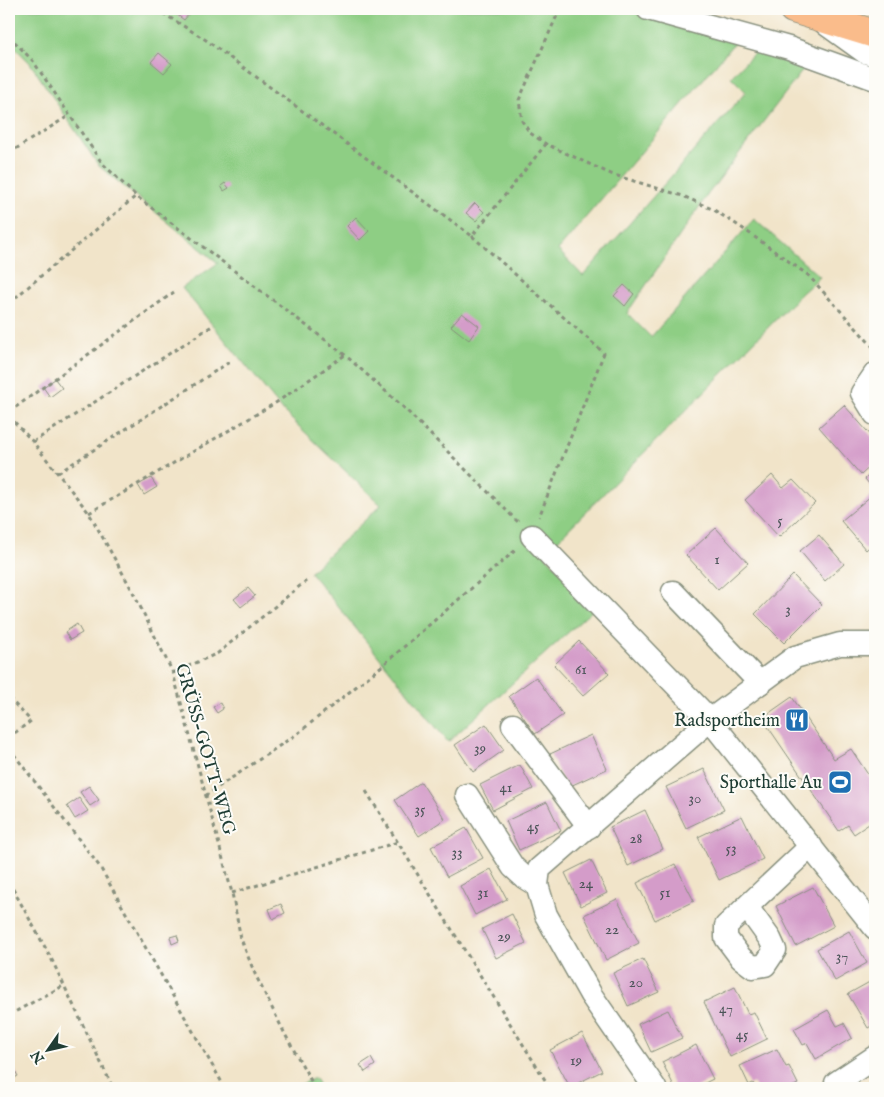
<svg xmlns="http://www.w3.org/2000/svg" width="884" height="1097" font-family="'IM FELL English',serif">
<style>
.green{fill:#8ece84;stroke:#56865c}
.building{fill:#d49cc9}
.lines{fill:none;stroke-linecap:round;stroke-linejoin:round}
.minor-casing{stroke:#88907e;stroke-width:25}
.major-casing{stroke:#88907e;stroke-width:30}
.path{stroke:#88907e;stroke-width:3;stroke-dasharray:4 4;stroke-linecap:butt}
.minor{stroke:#fff;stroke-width:22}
.major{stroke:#fabc8b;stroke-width:28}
.labels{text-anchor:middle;stroke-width:4;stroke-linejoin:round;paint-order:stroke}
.number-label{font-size:15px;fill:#4c5559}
.poi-label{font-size:18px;fill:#1f3d34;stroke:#fdfcf7;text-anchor:end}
.street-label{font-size:18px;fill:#1f3d34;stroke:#fdfcf7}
</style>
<rect width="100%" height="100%" fill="#fdfcf7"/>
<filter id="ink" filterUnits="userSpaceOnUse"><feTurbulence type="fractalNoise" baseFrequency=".02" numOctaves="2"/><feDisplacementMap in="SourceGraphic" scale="10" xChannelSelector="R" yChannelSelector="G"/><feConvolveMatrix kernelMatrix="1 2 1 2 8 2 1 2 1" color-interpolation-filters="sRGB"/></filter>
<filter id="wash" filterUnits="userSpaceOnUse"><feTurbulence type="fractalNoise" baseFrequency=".0096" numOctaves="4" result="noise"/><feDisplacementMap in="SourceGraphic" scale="20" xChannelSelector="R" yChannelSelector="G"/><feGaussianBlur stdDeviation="1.12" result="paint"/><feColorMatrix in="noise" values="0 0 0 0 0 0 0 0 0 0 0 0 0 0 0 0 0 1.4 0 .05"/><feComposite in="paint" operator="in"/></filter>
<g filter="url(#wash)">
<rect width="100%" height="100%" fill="#f1e4c9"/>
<g class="green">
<path d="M9,9H625L735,42L558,250L583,276L746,92L731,77L757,50L806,66L708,194L627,313L651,337L754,219L820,277L803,292L544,554L595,608L448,742L310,572L381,505L285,413L182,288L218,263L99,166L30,63L9,41Z"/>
<path d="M315,1078L320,1088H293Z"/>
</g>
<g id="blocks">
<g class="building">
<path d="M181,9L189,14L184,20L176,14Z"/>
<path d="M159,53L172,64L164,73L151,62Z"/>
<path d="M225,183L229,188L224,191L221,186Z"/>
<path d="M475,203L484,212L476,221L466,213Z"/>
<path d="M356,217L369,231L360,240L347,226Z"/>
<path d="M624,285L634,294L625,306L614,296Z"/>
<path d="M462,313L479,326L469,340L451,326Z"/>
<path d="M55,379L62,388L50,397L43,387Z"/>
<path d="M844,405L875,440V462L861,475L819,427Z"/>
<path d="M875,470V491L865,479Z"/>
<path d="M772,475L783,488L793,480L815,503L779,537L745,500Z"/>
<path d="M151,478L157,487L144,495L138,485Z"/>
<path d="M872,495L875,499V542L866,550L841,521Z"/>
<path d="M716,528L748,563L718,590L686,555Z"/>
<path d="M819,535L844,564L825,581L800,551Z"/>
<path d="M793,575L822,605L784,643L755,614Z"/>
<path d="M248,588L255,596L241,607L234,599Z"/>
<path d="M77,624L82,633L70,640L65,632Z"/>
<path d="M579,641L609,673L583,696L554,665Z"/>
<path d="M536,677L563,715L535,734L509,696Z"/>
<path d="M792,697L834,759L851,749L875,785V820L854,834L848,825L839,831L762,718Z"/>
<path d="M220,703L223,709L217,713L213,707Z"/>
<path d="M486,724L504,750L473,772L455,745Z"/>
<path d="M591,735L607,769L566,788L550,754Z"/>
<path d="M520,765L533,789L493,810L480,785Z"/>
<path d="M704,769L724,810L686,828L666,787Z"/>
<path d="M421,782L445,819L419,836L395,800Z"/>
<path d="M89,786L99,800L90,806L80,792Z"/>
<path d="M79,798L88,811L75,819L67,806Z"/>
<path d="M547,802L561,831L519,850L506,821Z"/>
<path d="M645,810L663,849L628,866L610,827Z"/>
<path d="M742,816L763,859L719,880L698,837Z"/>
<path d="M466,828L483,858L447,877L431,847Z"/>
<path d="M591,860L607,893L581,906L565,873Z"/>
<path d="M675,864L694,901L655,920L637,883Z"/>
<path d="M491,869L507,899L475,915L460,886Z"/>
<path d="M813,887L834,926L796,946L776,906Z"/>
<path d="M617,899L639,943L606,960L584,915Z"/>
<path d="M281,904L285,913L273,919L269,909Z"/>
<path d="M512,914L526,943L496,958L482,929Z"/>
<path d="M849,931L867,963L835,981L817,949Z"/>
<path d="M177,935L179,941L172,944L170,937Z"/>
<path d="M643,959L659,992L628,1006L613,973Z"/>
<path d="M875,979V1024L868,1028L848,994Z"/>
<path d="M735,987L748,1014L754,1012L767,1039L730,1057L704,1002Z"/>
<path d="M668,1010L682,1038L651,1052L638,1024Z"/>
<path d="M828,1010L837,1026L844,1023L852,1038L816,1059L807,1043L803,1045L794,1029Z"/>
<path d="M582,1033L602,1071L570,1087L550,1050Z"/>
<path d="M696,1045L713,1079L695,1088H675L662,1062Z"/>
<path d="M777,1049L786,1067L789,1066L798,1084L789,1088H756L753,1083L749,1085L740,1066Z"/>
<path d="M371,1058L375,1065L365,1072L360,1065Z"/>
<path d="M14,1069L18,1076L9,1081V1072Z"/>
</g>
</g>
</g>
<g filter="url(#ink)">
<use href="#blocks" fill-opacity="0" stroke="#88907e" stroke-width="1"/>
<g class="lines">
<g class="minor-casing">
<g id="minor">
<path d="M648,9L789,48L875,79"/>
<path d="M826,24L865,52L875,55"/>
<path d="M875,374L862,393L875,414"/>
<path d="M532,536L710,720L875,928"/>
<path d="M673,592L760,683"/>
<path d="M513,725L589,827"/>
<path d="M467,795L513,867L524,877L537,885"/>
<path d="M747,907L770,939L775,950L765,965L753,967L741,958L726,938V926L811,846"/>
<path d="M655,1088L591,995L546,915L537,885L539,869L710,720L795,657L840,644H875"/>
<path d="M841,1088L836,1083L875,1057"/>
</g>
</g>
<g class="major-casing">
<path id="major" d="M793,9L875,34"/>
</g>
<g class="path">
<path d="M156,9L206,40L472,236L546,144"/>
<path d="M560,9L519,100L522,121L530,133L546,144L611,174L683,196L714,210L742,228L808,275L875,349"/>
<path d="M9,36L33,61L102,163L136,196L345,355L401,405L519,523"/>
<path d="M9,153L70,115"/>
<path d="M472,236L604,353L539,517"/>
<path d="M9,303L136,196"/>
<path d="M9,412L174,292"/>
<path d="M9,416L33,442L89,513L132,590L173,673L232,893L241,939L255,974L286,1036L315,1088"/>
<path d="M33,442L212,326"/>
<path d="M58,473L231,361"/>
<path d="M89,513L277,402L345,355"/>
<path d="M173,673L218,653L306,581"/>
<path d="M9,698L31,721L9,737"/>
<path d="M9,748L100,867L225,1088"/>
<path d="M366,791L550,1088"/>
<path d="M205,796L297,734L383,665L518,548"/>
<path d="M9,882L51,958L113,1088"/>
<path d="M232,893L398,842"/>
<path d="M9,1015L63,986"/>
</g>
<use href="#minor" class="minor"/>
<use href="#major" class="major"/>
</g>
</g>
<defs>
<g id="restaurant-square" transform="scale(1.25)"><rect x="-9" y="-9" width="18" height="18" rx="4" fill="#1f6fb2" stroke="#fdfcf7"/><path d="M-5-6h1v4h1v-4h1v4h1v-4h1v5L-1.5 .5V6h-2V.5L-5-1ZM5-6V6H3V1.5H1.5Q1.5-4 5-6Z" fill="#fff"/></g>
<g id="stadium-square" transform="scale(1.25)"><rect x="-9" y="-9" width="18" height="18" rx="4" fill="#1f6fb2" stroke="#fdfcf7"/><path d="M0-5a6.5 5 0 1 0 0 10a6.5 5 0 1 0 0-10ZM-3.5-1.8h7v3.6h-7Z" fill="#fff"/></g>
</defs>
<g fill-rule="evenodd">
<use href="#restaurant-square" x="797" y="720"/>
<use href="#stadium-square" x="840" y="782"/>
</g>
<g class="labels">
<g class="number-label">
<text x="780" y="525">5</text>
<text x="717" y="564">1</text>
<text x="788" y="614">3</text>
<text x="581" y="674">61</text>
<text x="480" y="753">39</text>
<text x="506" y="792">41</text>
<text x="695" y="803">30</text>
<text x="420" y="814">35</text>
<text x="533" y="831">45</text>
<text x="636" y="843">28</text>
<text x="731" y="853">53</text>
<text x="457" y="857">33</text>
<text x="586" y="888">24</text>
<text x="483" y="897">31</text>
<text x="665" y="897">51</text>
<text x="612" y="934">22</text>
<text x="504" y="941">29</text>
<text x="842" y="961">37</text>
<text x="636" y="987">20</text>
<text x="726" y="1013">47</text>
<text x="742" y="1039">45</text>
<text x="576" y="1065">19</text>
</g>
<g class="poi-label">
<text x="780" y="726">Radsportheim</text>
<text x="822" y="788">Sporthalle Au</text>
</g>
<g class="street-label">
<text transform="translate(206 749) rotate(74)" y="6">GRÜSS-GOTT-WEG</text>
</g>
</g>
<rect width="884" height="1097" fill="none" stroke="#fdfcf7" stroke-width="30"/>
<g transform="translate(48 1050) rotate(236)" stroke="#fdfcf7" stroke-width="4" paint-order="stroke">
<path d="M0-4L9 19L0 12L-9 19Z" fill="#1f3d34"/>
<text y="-8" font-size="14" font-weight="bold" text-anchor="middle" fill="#1f3d34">N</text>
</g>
</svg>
